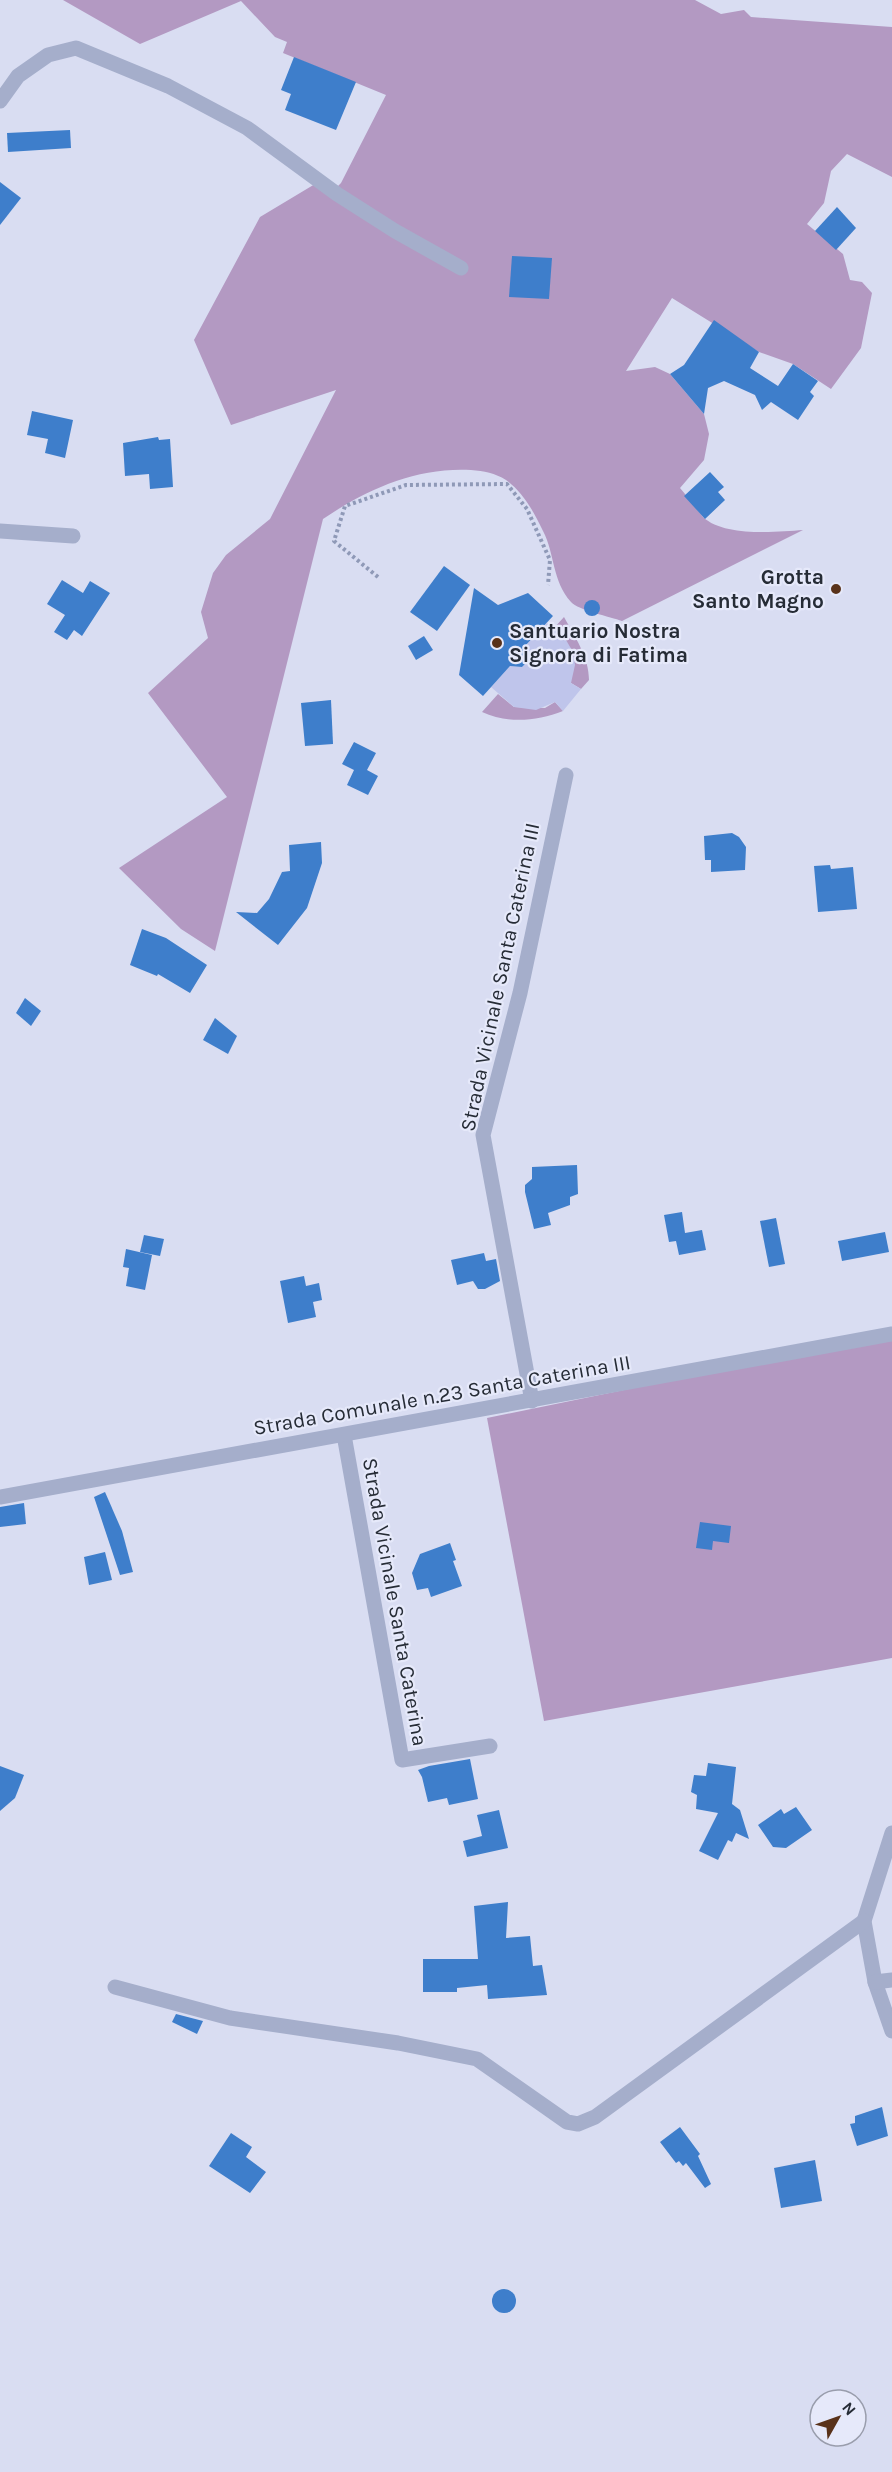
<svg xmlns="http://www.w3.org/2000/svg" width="892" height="2472" font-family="Karla,sans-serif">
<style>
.green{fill:#b399c2}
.plaza{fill:#bfc5eb}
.building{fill:#3e7ecb}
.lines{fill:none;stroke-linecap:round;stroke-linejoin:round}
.path{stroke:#8f99b7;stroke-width:4;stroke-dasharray:3 3;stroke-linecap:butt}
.minor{stroke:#a5aecb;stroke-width:15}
.poi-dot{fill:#59321a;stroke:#e6e9fa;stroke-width:2}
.labels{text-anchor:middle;stroke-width:4.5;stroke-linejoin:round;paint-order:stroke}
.poi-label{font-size:21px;font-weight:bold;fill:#262c36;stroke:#e6e9fa;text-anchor:end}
.street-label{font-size:21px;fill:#262c36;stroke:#e6e9fa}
</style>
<rect width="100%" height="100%" fill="#d9ddf2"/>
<g class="green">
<path d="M63,0H695L721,14L744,10L751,17L892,27V177L847,154L831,171L824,203L807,224L843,254L850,280L862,282L872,293L861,348L831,389L793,364L759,352L672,298L626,371L655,367L670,374L704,414L709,434L704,460L680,488C688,497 695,508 703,517C724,537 776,532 803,530L622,621C611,617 578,610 571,602C552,581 555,554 543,531C534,512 523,492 506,480C495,473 484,471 471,470C417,467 367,489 323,519L215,951L181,929L119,868L227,797L148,693L208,638L201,612L213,573L226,555L270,519L336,390L231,425L194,340L260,217L315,184L331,193L341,183L386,95L283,53L287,42L275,37L241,1L140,44Z"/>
<path d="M564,617C575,637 589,657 589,680L581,689L571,683L553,629Z"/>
<path d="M498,694L514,707L545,708L555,702L563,711C537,721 508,724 482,712Z"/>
<path d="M892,1335V1658L544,1721L487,1418Z"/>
</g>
<path class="plaza" d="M547,623L566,640L573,652L575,665L571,683L581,689L563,711L555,702L536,710L514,707L491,687L510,666L522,667L530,659L525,646Z"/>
<g class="building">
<path d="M294,57L356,82L336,130L285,110L291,94L281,90Z"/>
<path d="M70,130L71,148L8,152L7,133Z"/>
<path d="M0,182L21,198L0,225Z"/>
<path d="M837,207L856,228L836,250L815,231Z"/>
<path d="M512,256L552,258L549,299L509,297Z"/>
<path d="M714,320L759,352L750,368L778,386L793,364L818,381L810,392L814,396L798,420L771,402L762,410L755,395L724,381L708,388L704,414L670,374L684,365Z"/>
<path d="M32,411L73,420L65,458L45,453L48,439L27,435Z"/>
<path d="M158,437L159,440L170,439L173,487L150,489L149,474L125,476L123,443Z"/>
<path d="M710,472L724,487L718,492L725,500L705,519L684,496Z"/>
<path d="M444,566L470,585L437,631L410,612Z"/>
<path d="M62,580L83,593L90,581L110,593L82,636L74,630L67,640L54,632L65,615L47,604Z"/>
<path d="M474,588L498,605L528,593L553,616L525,646L530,659L522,667L510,666L483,696L459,675Z"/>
<circle cx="592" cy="608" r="8"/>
<path d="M424,636L433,650L416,660L408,646Z"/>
<path d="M331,700L333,744L305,746L301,703Z"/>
<path d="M354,742L376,753L367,770L378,776L368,795L347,785L354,770L342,764Z"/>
<path d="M732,833L739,837L746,847L745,870L711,872V860H705L704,836Z"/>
<path d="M321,842L322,863L307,908L278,945L236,912L257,913L269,899L282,872L290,871L289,845Z"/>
<path d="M830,865L831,869L853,867L857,909L818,912L814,866Z"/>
<path d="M142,929L166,938L207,965L190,993L158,974L157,976L130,965Z"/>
<path d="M25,998L41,1011L31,1026L16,1013Z"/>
<path d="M215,1018L237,1036L228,1054L203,1040Z"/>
<path d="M577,1165L578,1194L570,1197V1205L548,1213L551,1225L534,1229L525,1192V1185L532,1179V1167Z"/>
<path d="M682,1212L685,1233L702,1230L706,1250L679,1255L676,1241L669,1242L664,1215Z"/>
<path d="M776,1218L785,1264L769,1267L760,1221Z"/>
<path d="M885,1232L889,1252L842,1261L838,1241Z"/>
<path d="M144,1235L164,1239L160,1256L140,1252Z"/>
<path d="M126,1249L152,1255L145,1290L126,1286L129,1268L123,1267Z"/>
<path d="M484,1253L486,1261L496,1259L500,1281L485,1289H478L473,1281L457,1285L451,1260Z"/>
<path d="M304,1276L306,1286L319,1283L322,1300L313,1302L316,1317L288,1323L280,1281Z"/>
<path d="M105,1492L122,1531L133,1572L120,1575L94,1497Z"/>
<path d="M24,1503L26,1524L0,1527V1507Z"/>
<path d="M700,1522L731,1526L729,1543L713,1541L712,1550L696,1548Z"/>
<path d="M450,1543L456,1560L453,1561L462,1586L431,1597L428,1588L417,1590L412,1573L420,1554Z"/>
<path d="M105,1552L112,1580L89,1585L84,1557Z"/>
<path d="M470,1759L478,1799L449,1805L447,1798L428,1802L422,1777L418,1770L429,1766Z"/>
<path d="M708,1763L736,1767L732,1804L740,1810L749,1839L736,1833L732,1842L728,1840L718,1860L699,1851L718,1813L696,1809L697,1795L691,1792L694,1775L706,1776Z"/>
<path d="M0,1766L24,1775L15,1798L0,1811Z"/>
<path d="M796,1807L812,1830L786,1848L773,1847L758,1825L781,1809L784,1814Z"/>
<path d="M499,1810L508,1848L467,1857L463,1841L482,1836L477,1815Z"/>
<path d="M508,1902L506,1938L530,1936L533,1966L542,1965L547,1995L488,1999L487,1985L457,1988V1992H423V1959H478L474,1906Z"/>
<path d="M176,2014L203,2021L197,2034L172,2022Z"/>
<path d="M882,2107L888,2136L857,2146L850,2124L855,2123V2116Z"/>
<path d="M680,2127L700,2154L698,2156L711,2184L705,2188L686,2163L683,2166L679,2161L676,2163L660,2142Z"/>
<path d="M231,2133L252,2147L246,2157L266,2172L250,2193L209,2166Z"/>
<path d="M815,2160L822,2201L781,2208L774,2168Z"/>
<circle cx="504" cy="2301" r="12"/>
</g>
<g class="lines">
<path class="path" d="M378,577L334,541L345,506L406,485L507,484L527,509L550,560L548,585"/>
<g class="minor">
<path d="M0,101L18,76L48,55L76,48L168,86L247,128L337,194L395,231L461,268"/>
<path d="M0,531L73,536"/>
<path d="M532,1401L483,1135L520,993L566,775"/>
<path d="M344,1435L402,1760L490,1746"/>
<path d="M0,1497L892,1334"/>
<path d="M892,1833L864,1921L875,1982L892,2031"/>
<path d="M875,1982L892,1980"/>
<path d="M115,1987L230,2018L398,2043L477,2059L567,2122L578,2124L595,2117L864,1921"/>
</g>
</g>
<g class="poi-dot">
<circle cx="836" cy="589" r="6"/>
<circle cx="497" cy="643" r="6"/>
</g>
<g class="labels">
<g class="poi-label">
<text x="824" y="584">Grotta<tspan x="824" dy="24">Santo Magno</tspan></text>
<text x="509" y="638" text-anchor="start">Santuario Nostra<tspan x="509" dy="24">Signora di Fatima</tspan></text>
</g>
<g class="street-label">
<text transform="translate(500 977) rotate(-78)" y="7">Strada Vicinale Santa Caterina III</text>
<text transform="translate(442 1395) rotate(-10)" y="7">Strada Comunale n.23 Santa Caterina III</text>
<text transform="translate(395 1602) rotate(80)" y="7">Strada Vicinale Santa Caterina</text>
</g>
</g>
<g transform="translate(838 2418) rotate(50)"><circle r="28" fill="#e6e9fa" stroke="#999dac" stroke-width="1.5"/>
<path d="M0-4.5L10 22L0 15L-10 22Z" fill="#59321a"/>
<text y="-9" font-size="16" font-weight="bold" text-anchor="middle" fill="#262c36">N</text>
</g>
</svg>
